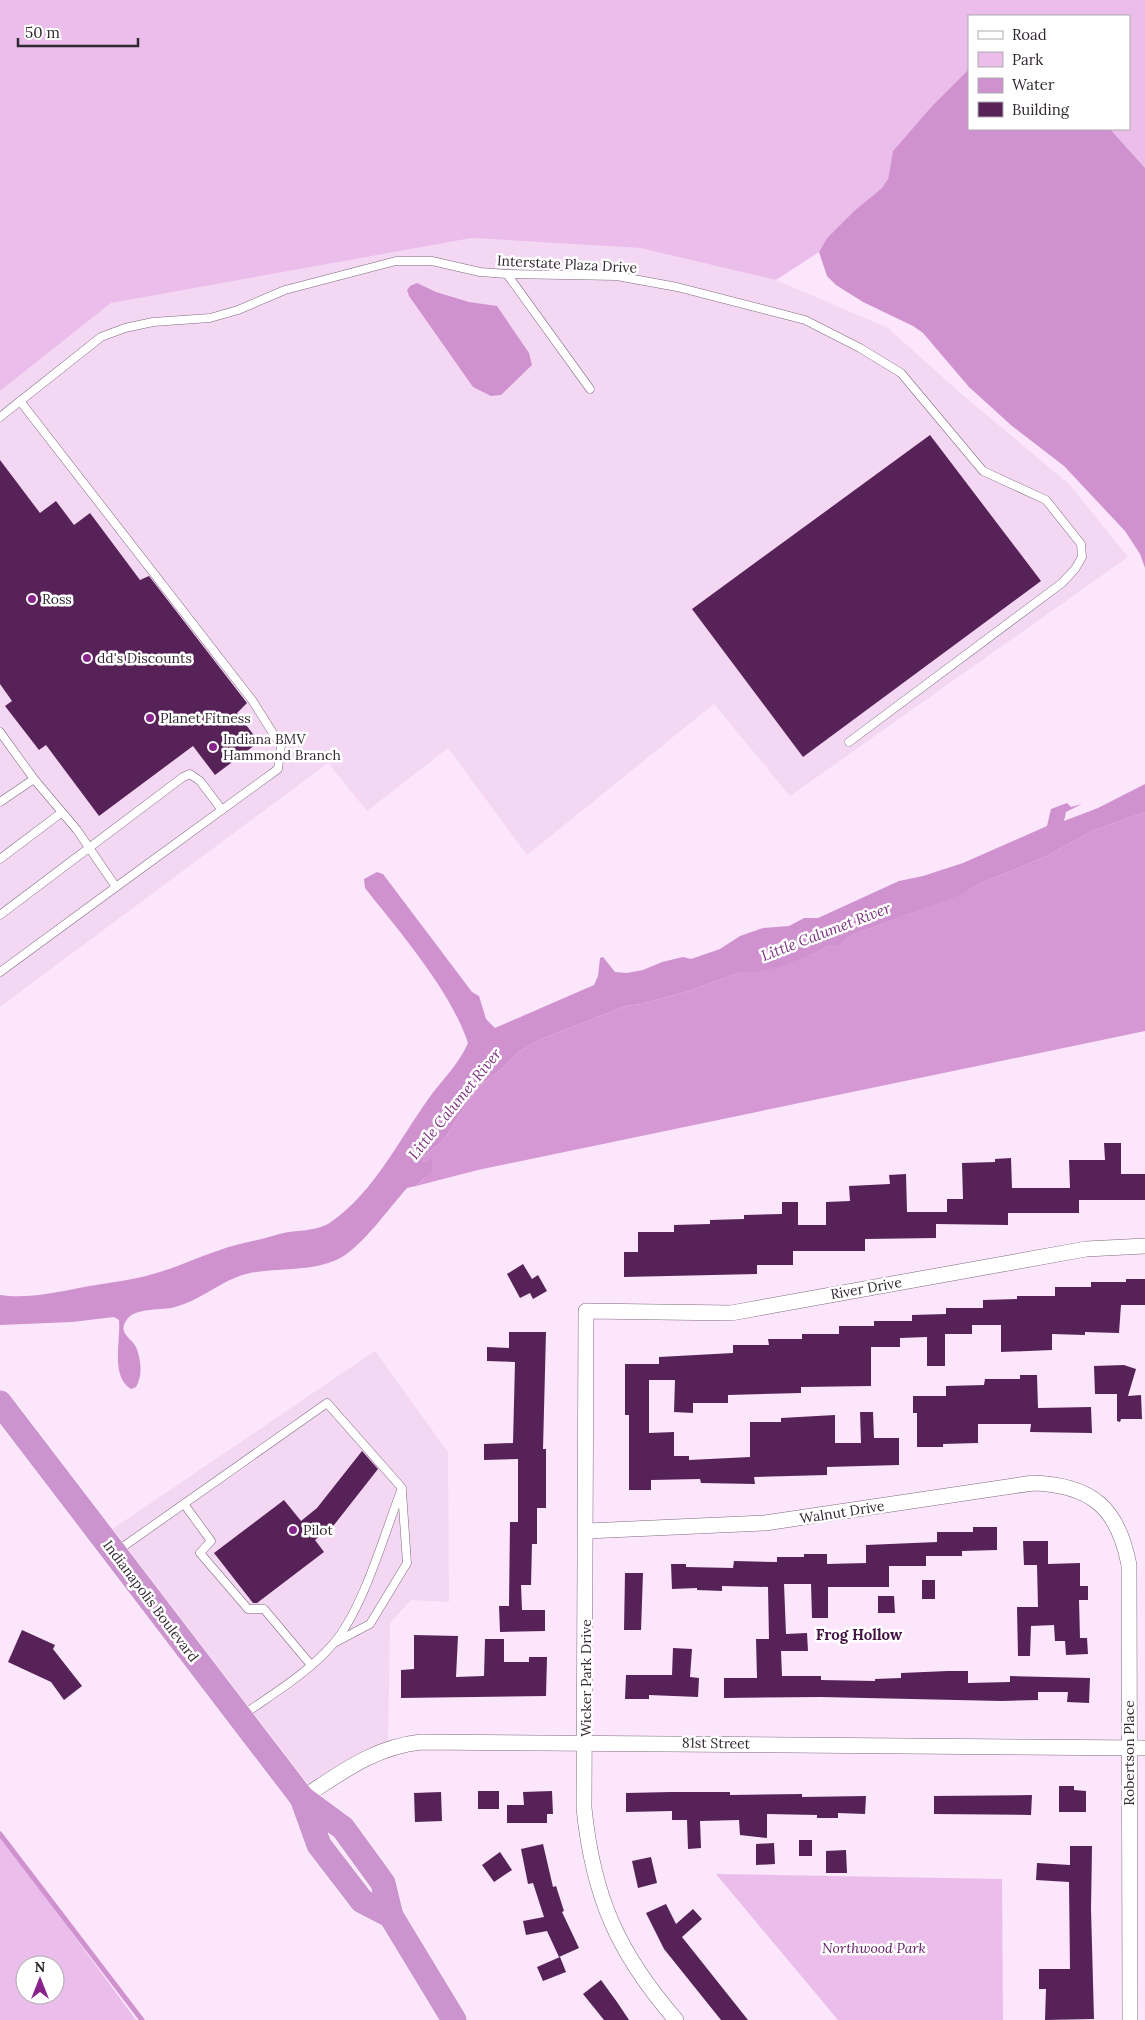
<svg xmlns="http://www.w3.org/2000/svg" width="1145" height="2020" font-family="Lora,serif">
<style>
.built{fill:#f4d8f3}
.green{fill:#ebbdeb;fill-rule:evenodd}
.forest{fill:#d598d5}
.water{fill:#cf92cf}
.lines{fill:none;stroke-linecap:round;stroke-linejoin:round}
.stream{stroke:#cf92cf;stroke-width:5}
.building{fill:#572258}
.service-casing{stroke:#7d6a7d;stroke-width:9}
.minor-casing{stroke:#7d6a7d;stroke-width:16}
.trunk-casing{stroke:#fff;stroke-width:26}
.service{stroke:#fff;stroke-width:8}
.minor{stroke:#fff;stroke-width:15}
.trunk{stroke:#cc94ce;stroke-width:25}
.poi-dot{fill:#88248c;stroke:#fff;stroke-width:2}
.labels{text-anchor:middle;stroke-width:5;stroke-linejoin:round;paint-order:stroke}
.street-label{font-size:14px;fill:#312931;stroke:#fff}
.poi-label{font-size:14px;fill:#312931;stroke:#fff;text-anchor:start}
.park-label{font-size:14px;font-style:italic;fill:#5f1762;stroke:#fff}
.water-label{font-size:15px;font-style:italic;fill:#7c357f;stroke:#fff}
.neighbourhood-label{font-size:15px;font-weight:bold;fill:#431344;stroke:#fff}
</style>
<rect width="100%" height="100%" fill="#fbe6fb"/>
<g class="built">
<path d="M472,238L640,248L776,280L888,328L959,392L1069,484L1128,557L790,796L714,704L527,855L448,748L367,811L328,763L0,1007V391L111,303Z"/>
<path d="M375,1351L448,1452L449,1602L411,1600L390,1623L388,1741L303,1790L105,1534Z"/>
</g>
<g class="green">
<path d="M0,0H1145V168L1110,129H1129V16H969V69L932,106L893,151L888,179L882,188L854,211L827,238L819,252L776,280L640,248L472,238L111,303L0,391Z"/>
<path d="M0,1835L136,2020H0ZM25,1965H55V1995H25Z"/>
<path d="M716,1874L1002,1879L1003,2020H838Z"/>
</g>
<path class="forest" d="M1145,812V1031L478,1170L416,1186L423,1180L432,1160L422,1162L423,1157L443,1141L478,1087L502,1069L517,1053L541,1039L626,1006L641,1004L689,991L741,972H759L814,954L830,945H840L852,935L958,896L975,886L1049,855L1092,831Z"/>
<g class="water">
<path d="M969,69V129H1110L1145,168V568L1140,554L1125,531L1064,466L1012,426L969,387L923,333L913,326L863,302L836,285L827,276L819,252L827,238L854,211L882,188L888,179L893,151L932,106Z"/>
<path d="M417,283L436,292L469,302L497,306L529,353L532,365L501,395L491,396L473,387L409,296L407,290L410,286Z"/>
<path d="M1145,784V812L1092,831L1049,855L975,886L959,896L852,935L840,945H830L814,954L779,967L759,972H741L689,991L641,1004L626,1006L541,1039L517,1053L502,1069L478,1087L443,1141L423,1157V1162L432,1159V1171L416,1186L407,1188C390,1207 363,1245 342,1257C311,1275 267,1265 237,1277C216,1285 198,1301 175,1307C161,1311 139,1307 128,1318C116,1333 131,1337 136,1347C141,1359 143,1376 136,1387L131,1389C110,1376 121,1341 119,1320L114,1317L72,1322L0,1325V1295C25,1299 54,1293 79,1288C104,1283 129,1281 153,1274C176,1268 196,1258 217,1251C235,1244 257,1241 276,1235C293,1229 315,1233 331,1222C375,1191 398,1141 429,1098C442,1080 459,1064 468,1043C451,991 399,931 365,888L364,879L377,872L383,874L472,992L479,996L486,1019L495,1028L594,985L598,976L600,958L603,957L615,972L627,973L643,970L662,962L683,957L691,959L720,949L740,936L763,928L789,926L804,918H818L899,881L923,876L963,863L1047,826L1051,809L1067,803L1071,807L1082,804L1066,812L1064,821L1098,808Z"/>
</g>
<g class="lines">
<path class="stream" d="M0,1834L142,2020"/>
</g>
<g class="building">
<path d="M930,435L1041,581L803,757L692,609Z"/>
<path d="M0,460L40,513L56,501L74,525L90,513L140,580L149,576L247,703L237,713L259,742L215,775L193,746L99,816L46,745L39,750L5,706L12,701L0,684Z"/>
<path d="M1104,1143H1121V1174H1145V1200H1079V1213H1008V1225L936,1224V1238L865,1239V1251H793V1265H757V1274L624,1277V1252H638V1232H674V1225L710,1224V1220L744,1219V1215L782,1214V1202H798V1225H826V1202L850,1201L849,1186L890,1184L889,1175L906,1174L907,1212H947V1199H963L962,1163L995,1162V1159L1011,1158L1012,1188H1070L1069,1160H1105Z"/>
<path d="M523,1264L532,1279L538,1275L547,1291L533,1299L530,1293L520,1298L507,1274Z"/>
<path d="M1126,1279H1145V1305H1121L1119,1333L1085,1332V1335L1052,1334V1350L1001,1352V1325H972V1334H945V1366H927V1337L900,1338V1347H871V1386L801,1387V1393L728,1395V1403H693V1413L674,1412L675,1380H649V1433L674,1432V1456H689V1460L750,1457V1422H781V1418L835,1415V1443H861L860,1412H873L874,1438H899V1465L827,1467V1475L754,1477L755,1484L701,1483L700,1479L651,1480V1490H629V1415H625V1364H659V1357L733,1353V1345H769L768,1339H802V1334H839V1326H874V1321H912V1315L946,1314V1308H983V1300L1017,1299V1296H1055V1287H1091V1282H1126Z"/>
<path d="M509,1332H546L543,1449H546V1508H537V1544H532L531,1585H521L522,1610H545V1631L500,1632L499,1606H509L510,1522H518V1459L484,1460V1444L513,1443L515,1362L487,1361V1347L509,1348Z"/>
<path d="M1124,1365L1136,1369L1128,1396L1141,1395L1142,1419H1121L1120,1422L1117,1421V1394H1095L1094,1366Z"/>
<path d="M1020,1375H1037L1038,1408L1091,1407L1092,1433L1030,1432L1031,1424H978V1443L943,1444V1447H917V1413H913V1396H946V1386L984,1385L985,1379H1020Z"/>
<path d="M362,1451L378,1469L334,1525L315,1540L324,1552L257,1603H253L214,1553L284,1500L301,1521L317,1508Z"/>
<path d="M973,1527H997V1550L962,1551V1556H926V1566H889V1587H828V1618H812L811,1584H784L786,1634L807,1633L808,1651H781L782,1676H821V1680L875,1681V1679L901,1678V1673L948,1671H968V1683L1010,1682V1676L1090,1678L1089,1703L1067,1702L1068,1692H1038V1700L1002,1701L821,1697L724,1698V1678H757L756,1639H769L768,1587L722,1586V1591L697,1590V1588L672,1589L671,1564H686V1567L733,1568L734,1561L777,1562V1557H804V1554H827V1564L866,1563V1545L937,1542V1532H973Z"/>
<path d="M1023,1541H1048V1564L1080,1563V1586H1088V1600H1079L1080,1638H1087L1088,1654L1066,1655L1065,1641H1055L1054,1625L1031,1626L1030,1656H1018L1017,1607H1038L1037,1565H1024Z"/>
<path d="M625,1573H643L641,1630H624Z"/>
<rect x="922" y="1580" width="13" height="19"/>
<path d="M878,1596H894L895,1613H878Z"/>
<path d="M22,1630L55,1645L53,1649L82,1686L64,1700L51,1682L8,1662Z"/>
<path d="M414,1635L458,1636L456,1677L484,1676L485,1639H504V1662H529V1657H547L546,1696L401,1698V1670L414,1669Z"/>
<path d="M673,1648L692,1649L690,1677L699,1678L698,1697L649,1695V1699H625L626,1675H672Z"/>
<path d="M1059,1786H1074V1790L1086,1791V1812H1059Z"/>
<rect x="478" y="1791" width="21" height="18"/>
<path d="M552,1791L553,1814H547V1823H507V1805H524L523,1792Z"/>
<path d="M441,1792L442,1821L415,1822L414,1793Z"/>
<path d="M671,1792H730V1795L802,1794V1797L866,1796L865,1814L838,1813V1818H817V1815L767,1814V1838L740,1835L739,1820L700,1821L701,1848L688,1849L687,1820H672V1811L626,1812V1793Z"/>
<path d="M1032,1795L1031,1815L934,1814V1796Z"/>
<rect x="799" y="1840" width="13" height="16"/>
<path d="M774,1843L775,1864L756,1865V1844Z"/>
<path d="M543,1844L553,1887L556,1886L564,1911L562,1912L579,1948L559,1957L547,1931L526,1935L523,1921L544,1917L533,1883L528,1884L521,1849Z"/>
<path d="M1070,1846H1092L1091,1909L1094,2019L1045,2020L1046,1989H1039V1969H1070L1069,1882L1036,1880L1037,1863L1070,1865Z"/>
<path d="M846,1850L847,1873H826V1851Z"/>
<path d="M500,1852L512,1870L494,1882L482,1865Z"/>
<path d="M651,1857L657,1883L638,1888L632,1861Z"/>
<path d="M666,1904L676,1924L693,1909L702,1919L682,1937L748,2020H721L664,1949L646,1913Z"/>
<path d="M560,1957L566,1972L543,1981L537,1967Z"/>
<path d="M601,1980L617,2002L629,2020H604L583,1994Z"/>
</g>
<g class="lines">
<g class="service-casing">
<g id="service">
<path d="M507,274L590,389"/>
<path d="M20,401L252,700L281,746L278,769L116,887"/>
<path d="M0,417L101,337L125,328L153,322L210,318L238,310L285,290L396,261H432L480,272L507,274L617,276L677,287L805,320L860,348L901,373L983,471L1046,500L1081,544L1082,557L1075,569L1062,583L849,742"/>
<path d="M0,732L34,779"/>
<path d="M0,802L34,779L77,830L116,887L0,972"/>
<path d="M0,859L61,813"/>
<path d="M0,915L183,777L190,774L200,781L222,810"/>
<path d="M184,1504L211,1541L200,1553L248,1609H264L311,1665"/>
<path d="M117,1551L327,1403L402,1488C385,1532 363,1610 333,1644C308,1673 274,1693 243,1715"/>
<path d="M336,1642L370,1624L407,1563L402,1492"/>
</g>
</g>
<g class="minor-casing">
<g id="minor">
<path d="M587,1531L765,1523L1033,1483C1092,1485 1118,1508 1129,1565L1130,2020"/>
<path d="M302,1798C341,1773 374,1747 421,1742L1145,1748"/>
<path d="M676,2020C618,1953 593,1897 584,1808L586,1311L731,1313L1086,1249L1145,1246"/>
</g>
</g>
<g class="trunk-casing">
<g id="trunk">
<path d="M0,1403L302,1798L343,1828L383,1883L391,1916L454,2020"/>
<path d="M302,1798L319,1845L362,1901L391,1916"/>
</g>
</g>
<use href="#service" class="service"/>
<use href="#minor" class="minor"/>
<use href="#trunk" class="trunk"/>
</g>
<g class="poi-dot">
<circle cx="32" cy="599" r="5"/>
<circle cx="87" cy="658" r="5"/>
<circle cx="150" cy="718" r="5"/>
<circle cx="213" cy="747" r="5"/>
<circle cx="293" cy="1530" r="5"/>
</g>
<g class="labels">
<g class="street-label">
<text transform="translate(567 264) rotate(3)" y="5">Interstate Plaza Drive</text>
<text transform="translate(866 1288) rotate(-10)" y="5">River Drive</text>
<text transform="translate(842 1512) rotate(-9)" y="5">Walnut Drive</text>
<text transform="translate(151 1601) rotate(53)" y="5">Indianapolis Boulevard</text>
<text transform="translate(586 1678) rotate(-90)" y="5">Wicker Park Drive</text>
<text transform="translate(716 1743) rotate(1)" y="5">81st Street</text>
<text transform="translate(1129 1753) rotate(-90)" y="5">Robertson Place</text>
</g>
<g class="poi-label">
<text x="42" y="604">Ross</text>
<text x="97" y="663">dd's Discounts</text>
<text x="160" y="723">Planet Fitness</text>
<text x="223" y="744">Indiana BMV<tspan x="223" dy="16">Hammond Branch</tspan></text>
<text x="303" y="1535">Pilot</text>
</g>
<g class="park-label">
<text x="874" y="1953">Northwood Park</text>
</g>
<g class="water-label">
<text transform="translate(826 932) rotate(-21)" y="5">Little Calumet River</text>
<text transform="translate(455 1104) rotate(-51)" y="5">Little Calumet River</text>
</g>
<g class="neighbourhood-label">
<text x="859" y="1640">Frog Hollow</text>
</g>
</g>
<rect x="968" y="15" width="162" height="115" fill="#ffffff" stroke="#ada9ad"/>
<rect x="978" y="31" width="25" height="8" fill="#ffffff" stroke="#ada9ad"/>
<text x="1012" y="40" font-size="15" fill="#312931">Road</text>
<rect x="978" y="52" width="25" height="15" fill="#ebbdeb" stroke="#ada9ad"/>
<text x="1012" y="65" font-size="15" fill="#312931">Park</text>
<rect x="978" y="78" width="25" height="15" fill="#cf92cf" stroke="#ada9ad"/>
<text x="1012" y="90" font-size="15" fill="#312931">Water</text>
<rect x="978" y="102" width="25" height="15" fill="#572258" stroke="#ada9ad"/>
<text x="1012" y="115" font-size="15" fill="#312931">Building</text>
<g transform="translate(40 1980)"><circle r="24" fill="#ffffff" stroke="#ada9ad"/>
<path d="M0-4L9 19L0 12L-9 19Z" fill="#88248c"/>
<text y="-8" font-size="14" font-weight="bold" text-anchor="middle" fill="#312931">N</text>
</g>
<path d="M18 38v8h120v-8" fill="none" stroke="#312931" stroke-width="2.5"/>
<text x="25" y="38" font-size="15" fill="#312931" stroke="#ffffff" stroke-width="4" paint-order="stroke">50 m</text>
</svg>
